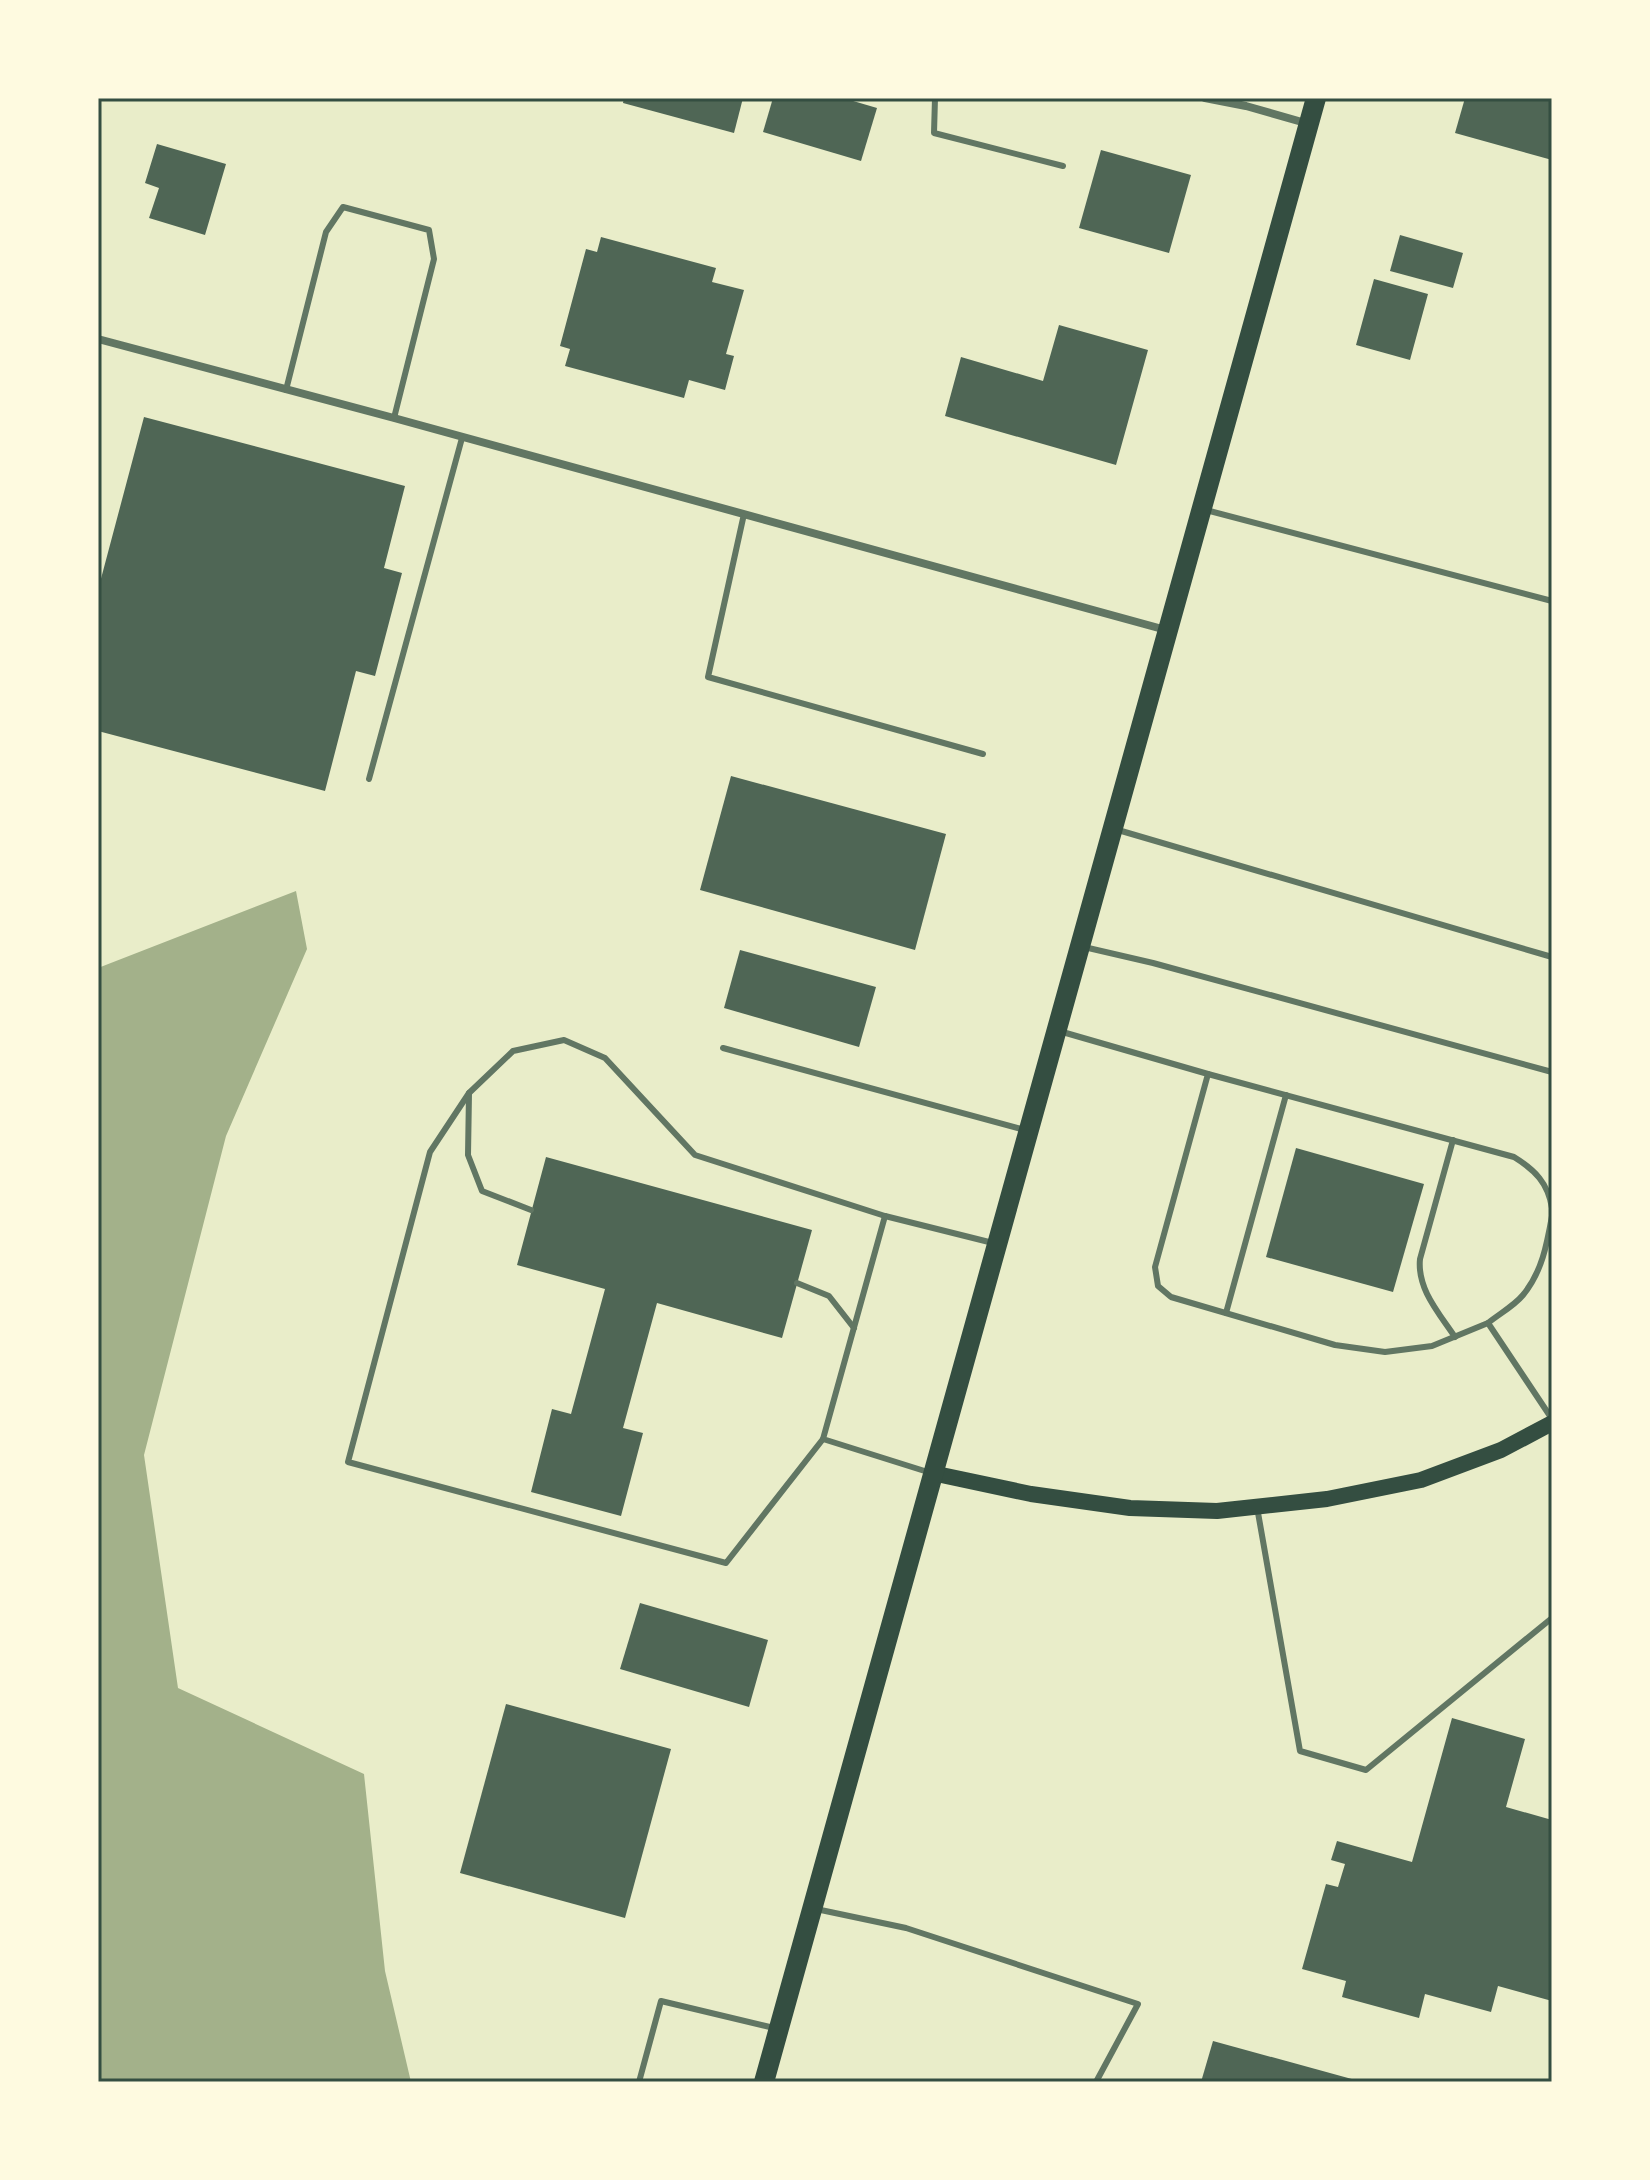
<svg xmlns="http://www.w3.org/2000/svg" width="1650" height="2180" font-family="'Fira Sans',sans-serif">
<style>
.water{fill:#a3b18a}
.building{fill:#4f6655}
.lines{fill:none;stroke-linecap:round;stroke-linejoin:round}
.service{stroke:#617663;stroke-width:6}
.minor{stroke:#617663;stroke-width:8}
.secondary{stroke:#344e41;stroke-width:16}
.primary{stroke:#344e41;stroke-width:20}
.neatline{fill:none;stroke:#344e41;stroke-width:3}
</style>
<rect width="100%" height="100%" fill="#e9edc9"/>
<path class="water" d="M296,891L307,949L226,1136L144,1455L178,1688L364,1774L385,1971L411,2082H98V968Z"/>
<g class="building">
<path d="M624,98H743L734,133L623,103Z"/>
<path d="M773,98H843L877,108L861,161L763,132Z"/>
<path d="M1465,98H1552V160L1455,133Z"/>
<path d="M157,144L226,164L205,235L149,218L159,188L145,183Z"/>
<path d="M1101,150L1191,175L1169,253L1079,228Z"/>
<path d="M1400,235L1463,253L1453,288L1390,271Z"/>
<path d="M601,237L716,268L712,282L744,290L726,354L734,356L725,390L689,380L684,398L565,366L570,349L560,346L586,249L597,252Z"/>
<path d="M1374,279L1428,294L1410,360L1356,345Z"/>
<path d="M1059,325L1148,350L1116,465L945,416L961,357L1043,381Z"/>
<path d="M144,417L405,486L384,568L402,573L375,676L356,671L325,791L98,731V590Z"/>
<path d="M731,776L946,834L915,950L700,890Z"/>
<path d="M740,950L876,987L859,1047L724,1008Z"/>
<path d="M1296,1148L1424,1184L1393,1292L1266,1257Z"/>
<path d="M546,1157L812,1230L782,1338L657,1303L623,1428L643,1433L621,1516L531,1492L552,1409L571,1414L605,1289L517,1265Z"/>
<path d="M640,1603L768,1640L749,1707L620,1669Z"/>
<path d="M506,1704L671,1749L625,1918L460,1873Z"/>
<path d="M1452,1718L1525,1739L1506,1807L1552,1820V2001L1498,1986L1491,2012L1425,1994L1419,2018L1342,1997L1346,1981L1302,1969L1326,1884L1338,1887L1345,1864L1331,1860L1337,1841L1412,1862Z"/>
<path d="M1213,2041L1359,2081V2082H1201Z"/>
</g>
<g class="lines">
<g class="service">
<path d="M935,98L934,133L1063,166"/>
<path d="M286,390L326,232L343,207L429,230L434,259L394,418"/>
<path d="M1206,510L1552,601"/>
<path d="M744,514L708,677L983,754"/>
<path d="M369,779L462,438"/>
<path d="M1118,830L1552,957"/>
<path d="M1084,947L1153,963L1552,1072"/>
<path d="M1059,1031L1208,1074L1155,1267L1158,1286L1171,1297L1335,1345L1385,1352L1432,1346L1488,1323L1552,1419"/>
<path d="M723,1048L1025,1130"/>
<path d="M1208,1074L1514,1157C1535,1170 1548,1183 1552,1208"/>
<path d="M469,1093L430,1152L348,1462L726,1563L823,1439"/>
<path d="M1453,1140L1420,1259C1417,1289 1439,1313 1455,1337"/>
<path d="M531,1210L482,1191L468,1155L469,1093L513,1051L564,1040L605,1058L695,1155L885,1216L993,1243"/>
<path d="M885,1216L823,1439L931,1473"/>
<path d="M797,1283L829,1296L854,1328"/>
<path d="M1226,1313L1286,1095"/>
<path d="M1488,1323C1499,1314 1514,1306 1523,1295C1542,1272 1547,1244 1552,1216"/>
<path d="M1257,1507L1300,1751L1366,1770L1552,1618"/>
<path d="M816,1909L906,1928L1138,2004L1096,2082"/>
<path d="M639,2082L661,2001L774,2028"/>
</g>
<g class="minor">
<path d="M1205,98L1246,106L1309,124"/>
<path d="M98,339L394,418L1166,630"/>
</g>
<path class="secondary" d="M932,1473L1031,1494L1130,1508L1217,1511L1327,1499L1421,1480L1501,1450L1552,1423"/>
<path class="primary" d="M764,2082L1316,98"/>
</g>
<rect width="1650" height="2180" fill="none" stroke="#fefae0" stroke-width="200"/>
<rect x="100" y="100" width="1450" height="1980" class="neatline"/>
</svg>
